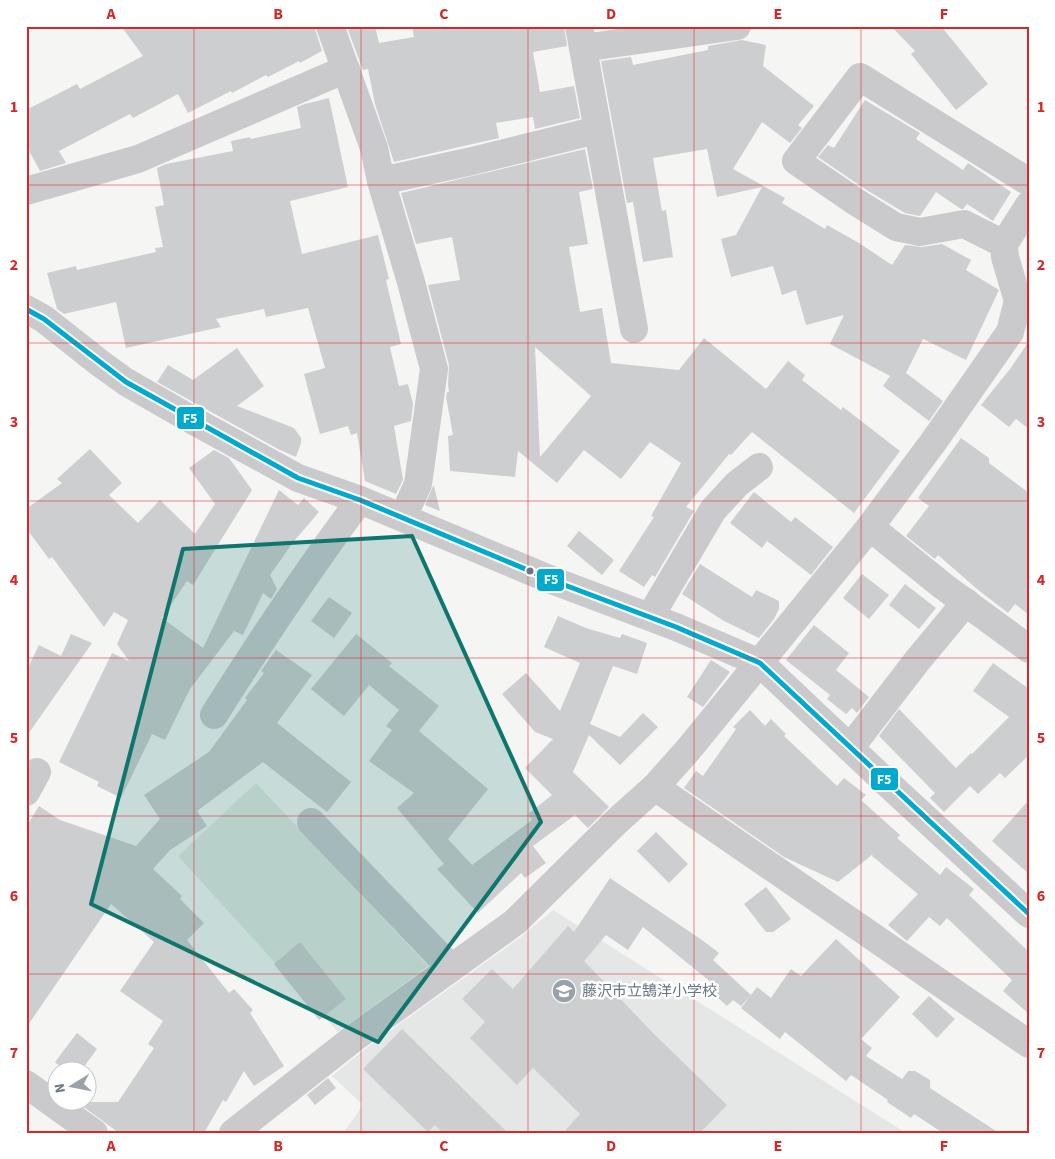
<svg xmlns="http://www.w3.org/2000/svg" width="1055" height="1159" font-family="'Source Sans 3','Noto Sans JP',sans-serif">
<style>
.built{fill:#e5e7e7}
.green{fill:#e3e7e2}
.building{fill:#cdcecf;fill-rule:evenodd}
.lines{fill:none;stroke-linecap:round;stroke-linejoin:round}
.minor{stroke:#cacacc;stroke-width:28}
.bus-1-casing{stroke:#fff;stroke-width:9}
.bus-1{stroke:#00a9ce;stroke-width:5}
.marked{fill:#0f766e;fill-opacity:0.2;stroke:#0f766e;stroke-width:4;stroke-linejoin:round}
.grid{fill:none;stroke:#d62828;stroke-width:1;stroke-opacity:0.55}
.bus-dot{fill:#687582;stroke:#fff;stroke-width:2}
.labels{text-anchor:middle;stroke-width:5;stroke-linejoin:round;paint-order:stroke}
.poi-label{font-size:15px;fill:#687582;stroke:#fff;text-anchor:start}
.line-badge{stroke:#fff;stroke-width:2}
.badge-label{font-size:14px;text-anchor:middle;font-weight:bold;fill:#fff}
.neatline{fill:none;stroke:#d62828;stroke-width:2}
.grid-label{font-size:16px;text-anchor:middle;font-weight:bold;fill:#d62828}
</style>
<rect width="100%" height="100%" fill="#f5f5f4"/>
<path class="built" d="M553,910L906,1133H343L363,1105L332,1076L369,1046L522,936Z"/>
<path class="green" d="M256,783L428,966L338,1032L178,856Z"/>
<g class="building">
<path d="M121,26H314L322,51L300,63L299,61L268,77L266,75L232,93L231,91L188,113L178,94L133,118L130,114L59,151L66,163L40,171L26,145V110L77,84L80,89L143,56Z"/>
<path d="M362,26H375L379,43L414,37L412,26H564L567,46L533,52L540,92L574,86L580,118L535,129L533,117L496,123L499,138L394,162L375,104L368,69L363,70L348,30Z"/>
<path d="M891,26H941L988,84L956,110L911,54L915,51Z"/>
<path d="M742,40L766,45L763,66L814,106L798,125L802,128L790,143L762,122L733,169L785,198L782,203L825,229L827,225L859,243L892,265L905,245L922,247L942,244L971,260L966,270L999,290L966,360L923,339L906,373L943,401L929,421L883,386L890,376L830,344L844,315L806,325L796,290L782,295L773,266L731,277L721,239L736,235L762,187L717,197L707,149L653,158L662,211L666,210L673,257L643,262L633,202L627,203L601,61L631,57L633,65L708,50V46Z"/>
<path d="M329,98L348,187L290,201L302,254L378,235L389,279L386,280L401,344L390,347L399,386L408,384L413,404L411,421L394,426L403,480L396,494L365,481L357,433L351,435L348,426L320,434L304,374L325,368L308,308L266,317L264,309L216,319L221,327L126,348L116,302L64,314L57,309L47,273L76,266L77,270L156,252L155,248L163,247L155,207L164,205L157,168L166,164L233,151L231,141L250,137L251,139L301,128L297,107L305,104Z"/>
<path d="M865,100L920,133L916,139L963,170L968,163L1011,192L993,221L967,204L963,209H961L936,192L920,216L905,213L865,189L818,157L828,145L834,148Z"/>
<path d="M585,149L593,189L579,192L588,244L569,247L580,312L602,308L611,363L679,370L704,338L766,389L788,361L805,375L802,380L841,410L843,407L900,451L854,513L752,432L731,455L729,454L686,507L694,511L655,577L652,575L644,587L619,571L654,517L651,516L681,463L650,442L621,479L584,450L557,483L518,451L515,477L450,471L448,436L453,435L446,397L447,392H449L448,385L449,365L428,285L460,280L452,237L416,244L401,193ZM535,347L591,396L540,457Z"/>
<path d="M1029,341V429L1016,419L1009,427L981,405L1010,369Z"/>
<path d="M237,348L264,386L237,406L294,428L301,438V443L296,457L280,450L157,382L168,365L193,380Z"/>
<path d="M961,438L989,458V463L1029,493V615L1015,604L1008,613L977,589L938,555L935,559L906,536L929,506L918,498Z"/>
<path d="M90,449L122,483L109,495L138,523L160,500L195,534L215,504L189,468L214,450L229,458L252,490L193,585L187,581L162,618L203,648L279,490L298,505L304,498L319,512L294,541L270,575L277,589L271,599L263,593L243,635L234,631L190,689L165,740L152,734L121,798L97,786L99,782L59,762L112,653L129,661L117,644L128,620L114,612L104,627L52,557L49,559L26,528V509L62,483L57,479Z"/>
<path d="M433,486H434L440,511L425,505Z"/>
<path d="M754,492L791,522L795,517L833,547L811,575L767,541L762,548L730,523Z"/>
<path d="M579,531L614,560L602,575L567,546Z"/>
<path d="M700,564L752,597L756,590L779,601V609L774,619L759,638L724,621L682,594Z"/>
<path d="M862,574L889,595L869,619L843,598Z"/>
<path d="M905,584L936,608L919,629L889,605Z"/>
<path d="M329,597L352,613L334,638L311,621Z"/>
<path d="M558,616L586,628L620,638L622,634L647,643L637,674L613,666L590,724L620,737L643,713L658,727L620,765L589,735L573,772L609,807L588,828L575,815L533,846L546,863L525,878L521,873L478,913L437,869L444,864L397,808L414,793L369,761L392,730L386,726L399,710L369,685L344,716L311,689L356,634L392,663L389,666L439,706L419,731L488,789L448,839L472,865L532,820L528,814L552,795L525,768L553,739L535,732L502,694L526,673L560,711L580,663L544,647Z"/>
<path d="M814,625L849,653L836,670L869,697L857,713L852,708L846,714L827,699L830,695L786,660Z"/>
<path d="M71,634L92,643L26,737V672L39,645L61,656Z"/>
<path d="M276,650L312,675L277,723L351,782L327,812L263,762L197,811L207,826L170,850L153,869L182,896L180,899L204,923L187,940L229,993L234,989L253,1010L250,1013L284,1066L254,1086L244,1071L226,1102L223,1100L204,1133H119L77,1102H118L154,1048L148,1044L163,1021L120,991L154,942L111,904L26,1028V827L39,806L60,820L136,846L160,819L144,795L209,752L247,700L245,698L264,673L261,671Z"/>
<path d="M711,660L730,672L703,707L687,697Z"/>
<path d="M993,663L1029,689V755L1005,778L1000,773L978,794L970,786L944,812L930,798L935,793L879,736L899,709L956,768L971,753L972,754L1009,717L973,691Z"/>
<path d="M750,710L765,726L771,719L786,734L784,736L837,786L844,778L866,795L861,800L900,835L897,838L940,875L946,867L974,889L969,895L1029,952V1014L1003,991L1012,980L947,918L940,926L929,917L907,941L888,925L918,894L872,856L873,854L838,882L784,857L684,788L696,771L703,776L736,729L733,727Z"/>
<path d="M1029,800V874L992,841Z"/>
<path d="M656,832L688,864L669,883L637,851Z"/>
<path d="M610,878L702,940L719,953L713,960L751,995L741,1006L733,1000L727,1006L707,988L712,983L643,927L628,950L606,935L584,961L654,1034L727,1105L700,1133H563L580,1114L533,1068L517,1085L470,1038L485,1022L462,999L492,969L513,989L568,926L574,932Z"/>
<path d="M766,887L791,919L773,932H766L744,904Z"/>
<path d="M836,939L900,997L861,1039L872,1048L866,1056L902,1079L908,1071H915L930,1080V1088L999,1133H943L914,1114L911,1118L887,1102L888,1100L851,1075L846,1081L785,1032L780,1039L741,1008L757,987L771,998L791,969L801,976Z"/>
<path d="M300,942L346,999L319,1020L274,964Z"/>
<path d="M929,996L955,1019L937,1038L912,1014Z"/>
<path d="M402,1029L508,1133H443L435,1125L428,1132L363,1069Z"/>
<path d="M77,1033L97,1049L80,1072H67L55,1062Z"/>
<path d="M328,1078L336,1088L315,1105L307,1095Z"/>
</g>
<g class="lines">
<g class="minor">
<path d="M330,26L374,148L381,181L411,282L434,369L418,484L403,517"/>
<path d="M579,26L634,329"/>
<path d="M583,48L737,26"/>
<path d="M381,181L472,161L597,130"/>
<path d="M26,191L138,159L346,69"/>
<path d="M1004,244L964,224L920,232L896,227L856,202L796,161L860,77L1029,182"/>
<path d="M26,309L44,319L101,364L126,382L194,421L298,478L360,500L554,581L676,627L760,663L887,783L1029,914"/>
<path d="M870,527L943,586L1029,649"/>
<path d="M650,617L713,510L737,484L759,467"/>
<path d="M214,715C260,642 308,570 360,500"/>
<path d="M850,748L917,661L966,602"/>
<path d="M655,787L1029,1044"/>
<path d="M26,792L37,772"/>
<path d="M311,822L451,968"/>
<path d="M26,1084L94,1133"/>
<path d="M233,1133L354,1038L515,922L616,822L655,787L688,750L870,527L934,441L1010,332L1018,301L1005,257L1004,244L1029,205"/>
</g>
<g class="bus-1-casing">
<path id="bus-1" d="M26,309L44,319L126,382L298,478L360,500L554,581L676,627L760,663L1029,914"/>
</g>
<use href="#bus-1" class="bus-1"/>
</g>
<path class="marked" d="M412,536L541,822L378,1042L91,904L183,549Z"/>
<path class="grid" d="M194,26V1133M361,26V1133M528,26V1133M694,26V1133M861,26V1133M26,185H1029M26,343H1029M26,501H1029M26,658H1029M26,816H1029M26,974H1029"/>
<defs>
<g id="school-disc" transform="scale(1.25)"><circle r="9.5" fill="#99a2aa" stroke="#fff"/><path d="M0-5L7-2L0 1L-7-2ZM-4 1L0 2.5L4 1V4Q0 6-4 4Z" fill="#fff"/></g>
</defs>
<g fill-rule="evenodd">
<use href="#school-disc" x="564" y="991"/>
</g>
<circle class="bus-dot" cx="530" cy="571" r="4.5"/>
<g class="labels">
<g class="poi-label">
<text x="582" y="996">藤沢市立鵠洋小学校</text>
</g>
</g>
<g class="line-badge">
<rect x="176" y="406" width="29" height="24" rx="5" fill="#00a9ce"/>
<rect x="536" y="568" width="29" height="24" rx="5" fill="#00a9ce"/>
<rect x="870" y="767" width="29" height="24" rx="5" fill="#00a9ce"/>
</g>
<g class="badge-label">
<text x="190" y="423">F5</text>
<text x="551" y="584">F5</text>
<text x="884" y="784">F5</text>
</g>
<rect width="1055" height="1159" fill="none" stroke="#ffffff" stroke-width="55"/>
<g transform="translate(72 1086) rotate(260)"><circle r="24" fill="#ffffff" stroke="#c3c8cd"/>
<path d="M0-4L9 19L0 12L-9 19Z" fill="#99a2aa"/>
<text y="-8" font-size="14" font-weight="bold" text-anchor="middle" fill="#687582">N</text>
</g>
<rect x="28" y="28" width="1000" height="1104" class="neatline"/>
<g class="grid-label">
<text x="111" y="19">A</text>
<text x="278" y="19">B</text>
<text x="444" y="19">C</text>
<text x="611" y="19">D</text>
<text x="778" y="19">E</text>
<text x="944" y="19">F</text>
<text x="14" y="112">1</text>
<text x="1041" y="112">1</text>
<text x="14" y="270">2</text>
<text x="1041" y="270">2</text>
<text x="14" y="427">3</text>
<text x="1041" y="427">3</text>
<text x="14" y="585">4</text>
<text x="1041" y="585">4</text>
<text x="14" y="743">5</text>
<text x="1041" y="743">5</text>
<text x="14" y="901">6</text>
<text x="1041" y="901">6</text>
<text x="14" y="1058">7</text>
<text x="1041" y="1058">7</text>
<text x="111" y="1151">A</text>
<text x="278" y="1151">B</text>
<text x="444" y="1151">C</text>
<text x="611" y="1151">D</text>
<text x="778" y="1151">E</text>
<text x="944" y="1151">F</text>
</g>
</svg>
